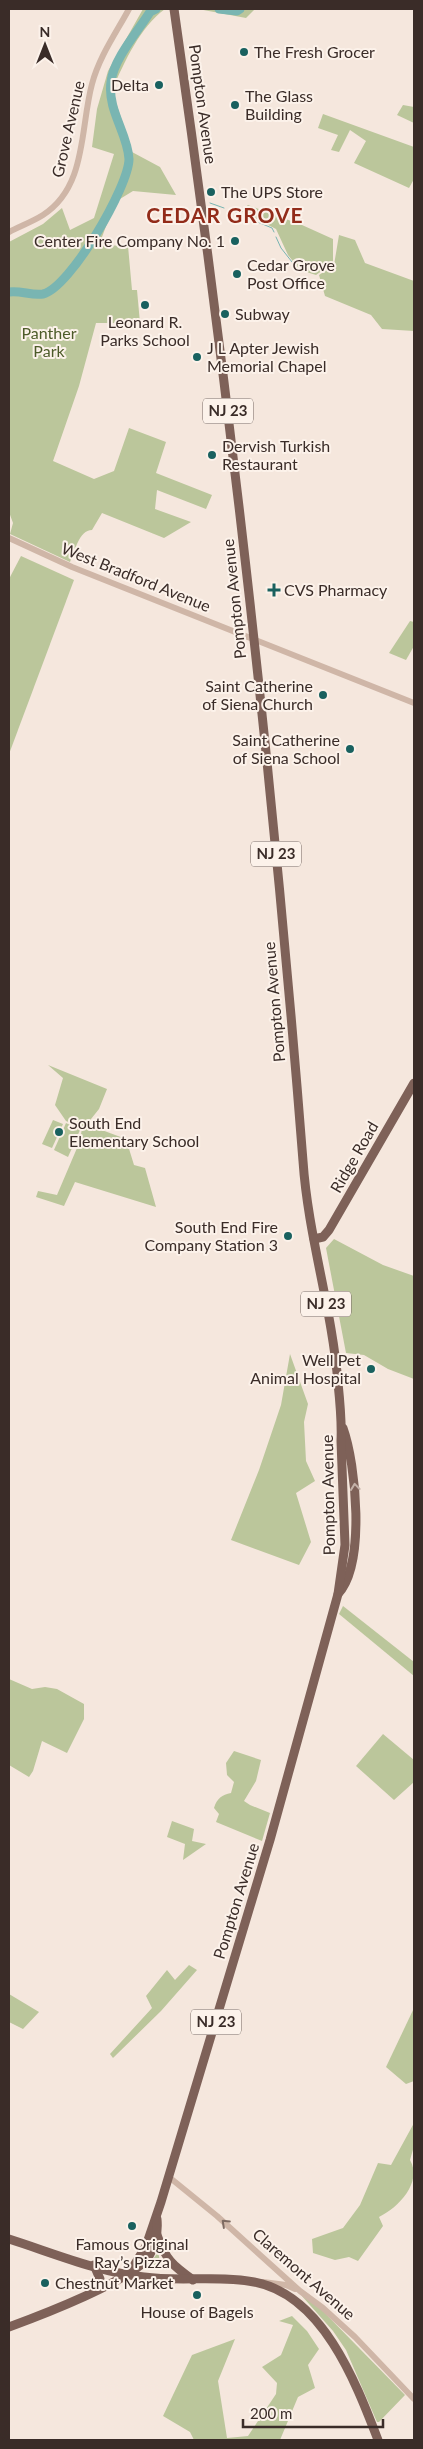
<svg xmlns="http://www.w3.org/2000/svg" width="423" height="2449" font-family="Lato,sans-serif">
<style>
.green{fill:#bbc69b}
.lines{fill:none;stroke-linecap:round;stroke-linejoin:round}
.stream{stroke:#79b5b2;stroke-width:1}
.river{stroke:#79b5b2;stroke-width:9}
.minor{stroke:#cfb6a7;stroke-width:6}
.major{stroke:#7e6158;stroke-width:9}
.oneway{stroke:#c3b1a8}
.oneway2{stroke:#7d6a61}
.poi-dot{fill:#19615f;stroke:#fcf2ea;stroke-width:2}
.labels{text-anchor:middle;stroke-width:4;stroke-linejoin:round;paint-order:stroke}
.shield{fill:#fcf2ea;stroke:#746762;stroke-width:1}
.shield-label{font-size:15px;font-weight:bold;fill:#3a2c28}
.poi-label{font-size:16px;fill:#3a2c28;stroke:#fcf2ea;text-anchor:start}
.street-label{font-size:16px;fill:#3a2c28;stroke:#fcf2ea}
.park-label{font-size:16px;fill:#4d5b29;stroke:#fcf2ea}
.district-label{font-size:21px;font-weight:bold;letter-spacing:1px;fill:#922b19;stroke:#fcf2ea}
</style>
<rect width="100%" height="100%" fill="#f5e7dd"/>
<g class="green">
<path d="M143,9H165C140,27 125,61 112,90L132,152L160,167L176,195L133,191L115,202L99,245L128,246L132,290H137L140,323H96L79,386L53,461L94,479L114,471L129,428L166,442L156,473L212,495L206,509L157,490L155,509L191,522L164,538L102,513L92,530C79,530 75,551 70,562L10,534L13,523L9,512V242L43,224L62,208L70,230L94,218L114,154L92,147L97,109L108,71Z"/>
<path d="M198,9H255L246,18Z"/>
<path d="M403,105L414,107V123L397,115Z"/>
<path d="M323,114L414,147V179L409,188L354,163L366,141L350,130L339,152L331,150L338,135L318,128Z"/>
<path d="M248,205L302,225L333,239V263L316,275L300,270L288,255L276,229L241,211Z"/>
<path d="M339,235L355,240L365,263L414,281V331L382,329L371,315L325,296L319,275L334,265Z"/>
<path d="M21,556L74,580L9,754V579Z"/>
<path d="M410,621L414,622V646L406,660L389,653Z"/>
<path d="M48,1065L107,1089L99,1109L91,1119V1126L126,1139L134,1165L145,1168L156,1207L75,1182L64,1206L36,1197L38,1191L57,1195L80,1141L82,1128L66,1121L55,1105L63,1078Z"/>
<path d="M53,1120L63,1124L52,1148L42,1144Z"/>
<path d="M66,1123L80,1130L68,1157L54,1150Z"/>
<path d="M334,1239L383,1265L414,1276V1379L388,1369L364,1355L346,1353L326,1248Z"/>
<path d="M290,1354L308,1404L304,1422L306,1461L315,1481L296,1493L311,1542L299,1565L231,1540L259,1470L281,1405Z"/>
<path d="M343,1606L414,1662V1676L339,1614Z"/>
<path d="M9,1679L32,1689L45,1687L57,1689L84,1704V1719L67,1753L42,1741L33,1771L29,1777L9,1765Z"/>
<path d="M383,1734L414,1760V1782L394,1800L356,1766Z"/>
<path d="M234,1751L261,1760L256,1781L244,1801L250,1805L270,1813L262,1841L216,1822L219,1814L214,1808C217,1798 222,1795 231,1793L234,1782L227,1775L226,1763Z"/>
<path d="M172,1821L194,1829L192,1841L206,1844L183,1860L185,1844L167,1837Z"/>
<path d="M189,1965L197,1970L161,2011L113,2058L110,2054L152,2008L146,1996L167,1970L175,1980Z"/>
<path d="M9,1994L39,2012L23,2029L9,2022Z"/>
<path d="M414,2008V2081L406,2084L386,2067Z"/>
<path d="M414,2123V2146L410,2160C423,2182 398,2208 379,2217L383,2226L358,2261L349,2257L335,2260L313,2253L312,2239L343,2228L360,2205L378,2163L391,2165Z"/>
<path d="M158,2252L160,2261L168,2270L147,2268Z"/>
<path d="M301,2295L315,2303L405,2395L379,2422H377L346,2350L333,2331Z"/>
<path d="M292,2316L307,2331L319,2349L308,2365L315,2388L298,2397L280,2440H194L190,2432L163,2416L192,2355L235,2339L218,2381L227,2438L248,2436L276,2394L277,2383L262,2367L281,2355L293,2325L279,2321Z"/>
</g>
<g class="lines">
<g class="stream">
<path d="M210,203L224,208"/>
<path d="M236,213L272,228L274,232"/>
<path d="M276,237L281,248L296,267"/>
</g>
<g class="river">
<path d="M219,9L237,11L240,9"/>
<path d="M9,292C20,290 32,296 43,294C70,288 129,186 129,159C128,134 107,110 111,82C113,60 138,31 150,12L156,9"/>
</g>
<g class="minor">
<path d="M9,232C20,226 32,222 43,215C87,187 80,128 92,84C99,57 116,33 129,9"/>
<path d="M9,538L72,567L414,703"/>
<path d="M169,2177L217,2216L300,2291L323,2308L355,2337L414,2399"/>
<path d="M263,2282L286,2285L295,2289"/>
</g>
<g class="major">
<path d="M314,1239L323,1237L329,1230L414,1083"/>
<path d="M338,1594C366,1564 356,1464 343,1428"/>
<path d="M157,2235C166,2260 172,2265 193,2280"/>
<path d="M9,2239C53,2253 98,2272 144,2277C180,2282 219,2275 254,2282C323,2295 356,2383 378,2440"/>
<path d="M94,2265L100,2279L98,2289"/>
<path d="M128,2275L146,2246L161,2202L270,1840L338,1594L345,1545L341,1441C342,1421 340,1402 338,1383C332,1308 308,1236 303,1161C273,776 229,391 174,9"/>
<path d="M9,2327C39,2316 134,2280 149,2256C156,2245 158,2231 157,2219"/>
</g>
</g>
<defs><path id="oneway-chevron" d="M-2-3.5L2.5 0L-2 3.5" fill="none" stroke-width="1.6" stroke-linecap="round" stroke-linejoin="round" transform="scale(1.25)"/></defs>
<use class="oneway" href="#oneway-chevron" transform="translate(355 1487) rotate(-96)"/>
<use class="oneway2" href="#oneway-chevron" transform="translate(225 2223) rotate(-137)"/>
<g class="poi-dot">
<circle cx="244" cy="52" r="5"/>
<circle cx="159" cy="85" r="5"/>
<circle cx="235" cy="105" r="5"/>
<circle cx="211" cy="192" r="5"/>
<circle cx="235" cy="241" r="5"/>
<circle cx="237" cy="274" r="5"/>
<circle cx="145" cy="305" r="5"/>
<circle cx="225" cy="314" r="5"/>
<circle cx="197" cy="357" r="5"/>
<circle cx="212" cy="455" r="5"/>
<path d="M271.5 582.5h5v5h5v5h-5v5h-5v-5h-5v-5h5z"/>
<circle cx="323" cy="695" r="5"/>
<circle cx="350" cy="749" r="5"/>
<circle cx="59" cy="1132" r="5"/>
<circle cx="288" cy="1236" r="5"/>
<circle cx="371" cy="1369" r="5"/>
<circle cx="132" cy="2226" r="5"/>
<circle cx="45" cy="2283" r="5"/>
<circle cx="197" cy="2295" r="5"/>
</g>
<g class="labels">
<g class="shield">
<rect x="203" y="398.5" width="50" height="25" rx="4"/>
<rect x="251" y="841.5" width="50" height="25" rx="4"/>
<rect x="301" y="1291.5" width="50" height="25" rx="4"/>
<rect x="191" y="2009.5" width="50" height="25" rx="4"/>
</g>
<g class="shield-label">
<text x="228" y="416">NJ 23</text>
<text x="276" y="859">NJ 23</text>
<text x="326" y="1309">NJ 23</text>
<text x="216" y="2027">NJ 23</text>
</g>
<g class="poi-label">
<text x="254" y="58">The Fresh Grocer</text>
<text x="149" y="91" text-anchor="end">Delta</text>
<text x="245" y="102">The Glass<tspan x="245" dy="18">Building</tspan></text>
<text x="221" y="198">The UPS Store</text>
<text x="225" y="247" text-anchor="end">Center Fire Company No. 1</text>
<text x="247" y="271">Cedar Grove<tspan x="247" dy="18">Post Office</tspan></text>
<text x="235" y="320">Subway</text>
<text x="145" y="328" text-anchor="middle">Leonard R.<tspan x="145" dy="18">Parks School</tspan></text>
<text x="207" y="354">J L Apter Jewish<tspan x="207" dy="18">Memorial Chapel</tspan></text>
<text x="222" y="452">Dervish Turkish<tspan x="222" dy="18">Restaurant</tspan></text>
<text x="284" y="596">CVS Pharmacy</text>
<text x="313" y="692" text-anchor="end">Saint Catherine<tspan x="313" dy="18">of Siena Church</tspan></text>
<text x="340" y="746" text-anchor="end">Saint Catherine<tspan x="340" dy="18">of Siena School</tspan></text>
<text x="69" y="1129">South End<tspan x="69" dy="18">Elementary School</tspan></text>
<text x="278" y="1233" text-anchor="end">South End Fire<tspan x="278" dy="18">Company Station 3</tspan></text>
<text x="361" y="1366" text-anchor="end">Well Pet<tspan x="361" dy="18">Animal Hospital</tspan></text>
<text x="132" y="2250" text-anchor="middle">Famous Original<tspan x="132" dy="18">Ray’s Pizza</tspan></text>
<text x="55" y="2289">Chestnut Market</text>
<text x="197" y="2318" text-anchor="middle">House of Bagels</text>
</g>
<g class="street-label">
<text transform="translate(203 104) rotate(82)" y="6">Pompton Avenue</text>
<text transform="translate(68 129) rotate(-77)" y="6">Grove Avenue</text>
<text transform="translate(136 577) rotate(22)" y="6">West Bradford Avenue</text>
<text transform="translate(234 599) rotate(-96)" y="6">Pompton Avenue</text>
<text transform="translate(274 1002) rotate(-95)" y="6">Pompton Avenue</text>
<text transform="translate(354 1157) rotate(-60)" y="6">Ridge Road</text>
<text transform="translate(328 1495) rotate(-91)" y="6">Pompton Avenue</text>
<text transform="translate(236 1901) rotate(-73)" y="6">Pompton Avenue</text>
<text transform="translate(304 2274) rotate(41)" y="6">Claremont Avenue</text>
</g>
<g class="park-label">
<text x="49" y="339">Panther<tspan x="49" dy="18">Park</tspan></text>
</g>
<g class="district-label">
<text x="225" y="223">CEDAR GROVE</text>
</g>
</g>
<rect width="423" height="2449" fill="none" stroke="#3a2c28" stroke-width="20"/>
<g transform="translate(45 45)" stroke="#fcf2ea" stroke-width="4" paint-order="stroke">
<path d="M0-4L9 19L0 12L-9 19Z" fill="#3a2c28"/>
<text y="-8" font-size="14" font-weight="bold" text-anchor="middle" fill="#3a2c28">N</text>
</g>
<path d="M243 2419v8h140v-8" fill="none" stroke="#3a2c28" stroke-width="2.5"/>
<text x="250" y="2419" font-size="15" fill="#3a2c28" stroke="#fcf2ea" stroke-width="4" paint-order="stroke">200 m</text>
</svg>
